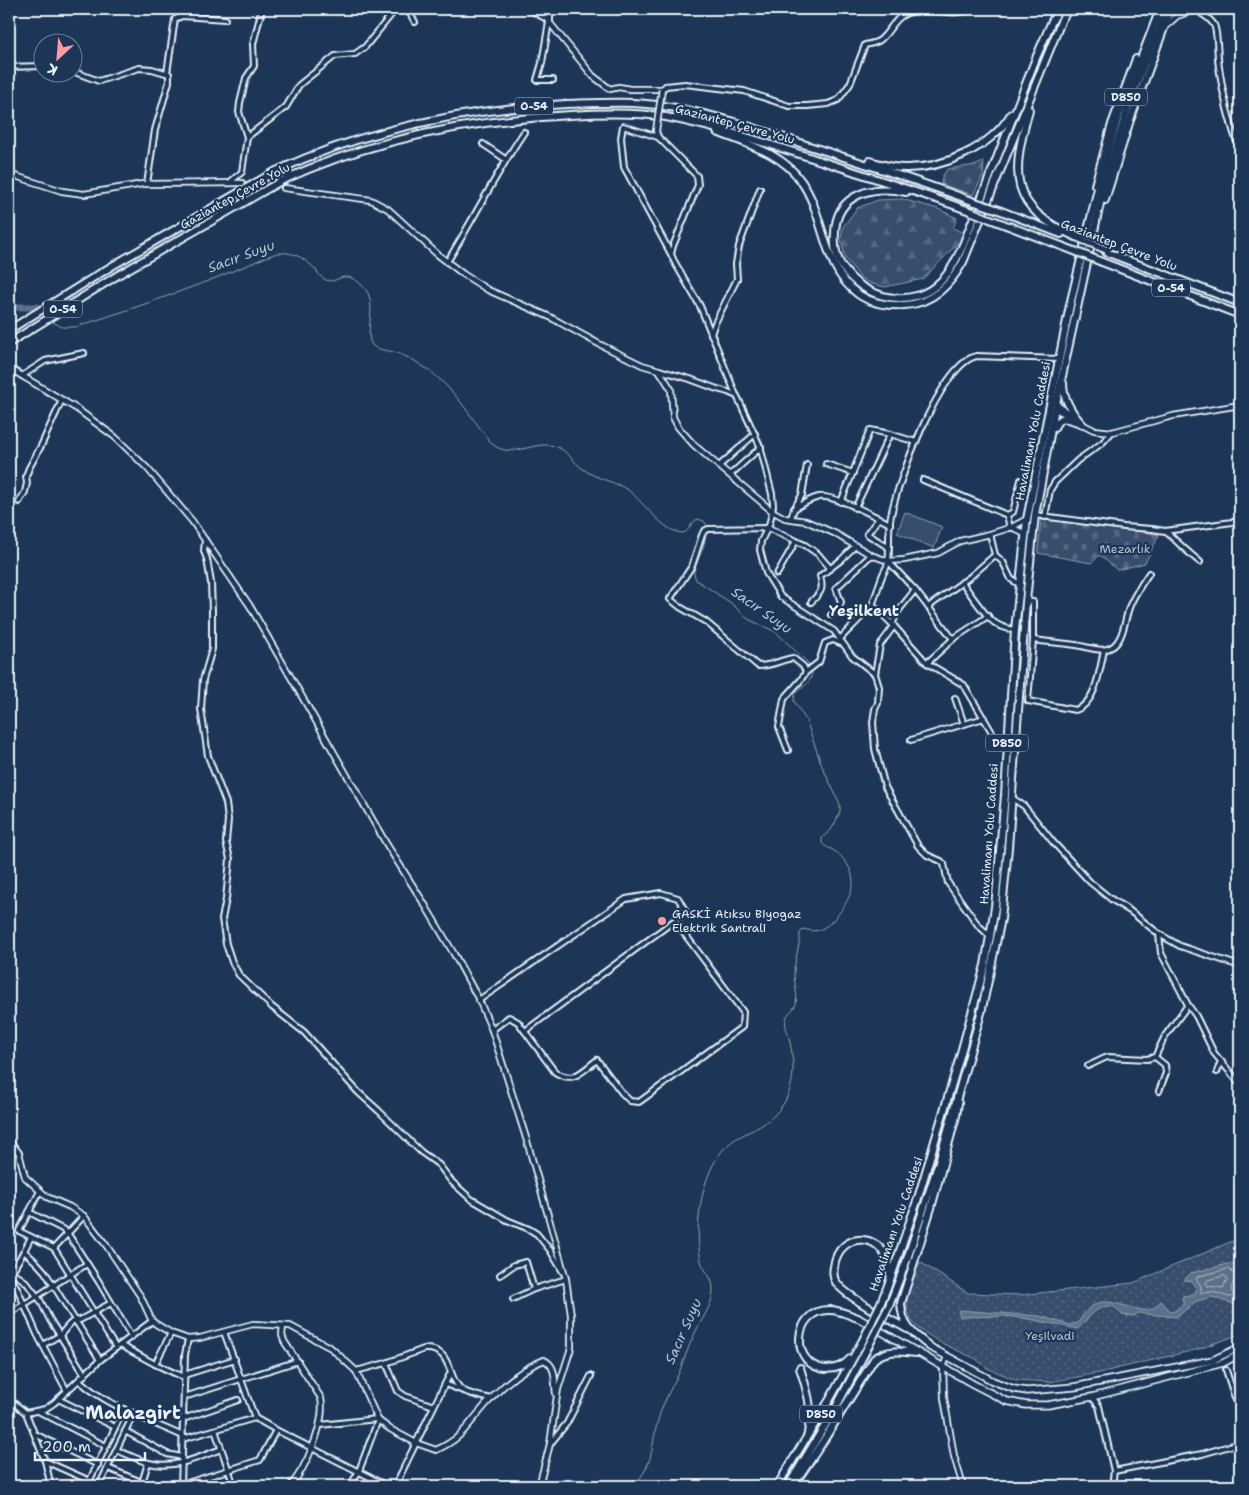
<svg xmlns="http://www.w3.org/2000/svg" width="1249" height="1495" font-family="'Shantell Sans',sans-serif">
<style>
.grass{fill:url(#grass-dots);stroke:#909fb2}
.forest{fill:url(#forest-firs);stroke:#909fb2}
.cemetery{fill:url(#cemetery-stones);stroke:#909fb2}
.garden{fill:#374d6c;stroke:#909fb2}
.water{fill:#5d7089;stroke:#95a4b5}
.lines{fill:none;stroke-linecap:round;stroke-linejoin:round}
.shore{stroke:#b0bdcc;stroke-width:1}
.stream{stroke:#95a4b5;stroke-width:1}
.river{stroke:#5d7089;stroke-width:7}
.tertiary-tunnel{stroke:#3b516f;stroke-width:4.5;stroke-dasharray:4.5 2;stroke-linecap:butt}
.minor-casing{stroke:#e8f1f8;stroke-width:8}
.tertiary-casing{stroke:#e8f1f8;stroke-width:8}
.primary-casing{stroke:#e8f1f8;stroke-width:9}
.trunk-casing{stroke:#e8f1f8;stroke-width:10}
.motorway-casing{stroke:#e8f1f8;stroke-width:10}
.minor{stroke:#1d3557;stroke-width:4}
.tertiary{stroke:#1d3557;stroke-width:4.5}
.primary{stroke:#1d3557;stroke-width:5.5}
.trunk{stroke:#1d3557;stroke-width:6}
.motorway{stroke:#1d3557;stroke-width:6}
.tertiary-bridge-casing{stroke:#e8f1f8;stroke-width:8;stroke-linecap:butt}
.trunk-bridge-casing{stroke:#e8f1f8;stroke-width:10;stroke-linecap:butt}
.motorway-bridge-casing{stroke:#e8f1f8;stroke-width:10;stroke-linecap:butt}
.tertiary-bridge{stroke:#1d3557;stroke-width:4.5}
.trunk-bridge{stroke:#1d3557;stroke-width:6}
.motorway-bridge{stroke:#1d3557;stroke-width:6}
.poi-dot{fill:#ff9aa2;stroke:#1d3557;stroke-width:2}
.labels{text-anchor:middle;stroke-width:4.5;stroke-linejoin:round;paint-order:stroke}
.shield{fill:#1d3557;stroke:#abb9c8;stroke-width:1}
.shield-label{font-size:11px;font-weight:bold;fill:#e8f1f8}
.street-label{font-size:12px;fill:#e8f1f8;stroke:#1d3557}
.park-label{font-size:12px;fill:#b3c0ce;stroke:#1d3557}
.poi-label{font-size:12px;fill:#e8f1f8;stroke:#1d3557;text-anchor:start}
.water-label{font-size:14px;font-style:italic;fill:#b7c4d1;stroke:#1d3557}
.quarter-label{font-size:15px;font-weight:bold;fill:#e8f1f8;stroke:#1d3557}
.district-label{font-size:18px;font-weight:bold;fill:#e8f1f8;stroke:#1d3557}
</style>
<defs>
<pattern id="grass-dots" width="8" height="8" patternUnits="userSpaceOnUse" patternTransform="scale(1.25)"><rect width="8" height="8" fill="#374d6c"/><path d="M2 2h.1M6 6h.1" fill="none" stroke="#546782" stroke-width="1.8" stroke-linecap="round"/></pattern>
<pattern id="forest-firs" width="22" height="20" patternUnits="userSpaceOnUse" patternTransform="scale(1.25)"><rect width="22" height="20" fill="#374d6c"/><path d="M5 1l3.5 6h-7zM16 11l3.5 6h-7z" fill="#546782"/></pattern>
<pattern id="cemetery-stones" width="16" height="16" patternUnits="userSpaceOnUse" patternTransform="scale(1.25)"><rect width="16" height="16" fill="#374d6c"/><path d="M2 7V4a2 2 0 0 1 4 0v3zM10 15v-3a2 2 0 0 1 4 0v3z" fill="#546782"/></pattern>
</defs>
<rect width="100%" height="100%" fill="#1d3557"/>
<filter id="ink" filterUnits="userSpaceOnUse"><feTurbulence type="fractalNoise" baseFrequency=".02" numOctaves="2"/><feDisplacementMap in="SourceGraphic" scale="10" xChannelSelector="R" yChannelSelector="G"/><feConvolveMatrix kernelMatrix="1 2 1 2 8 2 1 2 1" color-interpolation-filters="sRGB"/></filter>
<g filter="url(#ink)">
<path class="grass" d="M1240,1238V1334L1199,1349L1099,1373L1050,1382L1016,1380L987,1368L976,1359L939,1342L918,1328L911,1320L907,1310V1296L920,1262L968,1293L1020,1295L1133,1283Z"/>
<g class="forest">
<path d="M984,161L983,176L973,195L941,184L942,177L947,169L977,165Z"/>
<path d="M902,199L938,209L957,218L953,228L963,233L961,240L923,279L885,287L869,283L861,278L845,258L841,239L843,227L857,208L878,200Z"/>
</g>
<path class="cemetery" d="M1041,520C1065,521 1088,525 1112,528C1128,531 1144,531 1159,535L1145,563L1117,570L1100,555L1091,563L1038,553Z"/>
<path class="garden" d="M905,512L942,527L934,548L897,533Z"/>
<path class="water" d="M1232,1263C1242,1276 1241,1275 1235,1290L1240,1294V1306L1212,1297L1197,1301L1176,1317L1138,1313L1134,1316L1122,1315C1119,1311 1115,1306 1110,1306C1097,1305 1086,1321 1078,1329L1029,1319L1005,1316L960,1317L958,1310L1039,1316L1070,1325L1078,1323C1095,1294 1108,1301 1136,1309C1141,1310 1148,1311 1152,1309C1155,1308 1158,1303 1161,1301L1169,1310L1173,1312L1184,1304L1182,1299L1183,1296L1195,1294L1196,1288L1191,1281L1184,1280L1191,1273Z"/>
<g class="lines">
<g class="shore">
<path d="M1229,1269L1236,1276L1231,1288L1233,1295L1232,1297H1229L1213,1292L1201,1293V1286L1196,1279L1197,1277Z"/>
<path d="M1225,1276L1227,1279L1223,1288L1208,1286L1206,1283L1208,1280Z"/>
</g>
<g class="stream">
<path d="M51,321L62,327H75C142,306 207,283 271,255C289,249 302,256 315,269C318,273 321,278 326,280C333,283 337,278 344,277C354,276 363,285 368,293C376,310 364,335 372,345C378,351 389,350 397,353C406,356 415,361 424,367C453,386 470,416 491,443C512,462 535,438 557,447C568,451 574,463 583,469C596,479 614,481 628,490C643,502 654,519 670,529C692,540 685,525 698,519L704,521L708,527"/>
<path d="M633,1486C656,1463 650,1445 659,1417C663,1402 671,1389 678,1375C684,1361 688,1347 695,1333C701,1320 712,1306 713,1292C714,1277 704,1272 701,1261C696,1237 698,1209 705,1185C711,1166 720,1147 739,1137C754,1129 768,1124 779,1110C796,1089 795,1063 789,1038C788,1032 784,1025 786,1019C787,1013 794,1010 796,1004C798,994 794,983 794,974C794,960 800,947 800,933L804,929C811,931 817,932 823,928C834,923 850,900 852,888C854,881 852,875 850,869C846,861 839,853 831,849C827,847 825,847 822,843V838L831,830L835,823L840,812V804L822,766L806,720L794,701L795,693C805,686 815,680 811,666L776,632L748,619L731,603L696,580L694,574V570L703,548L707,531"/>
</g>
<path class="river" d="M9,307H37"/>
<path class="tertiary-tunnel" d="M242,183L284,188"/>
<g class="minor-casing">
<g id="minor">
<path d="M407,9L415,22"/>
<path d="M529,9L550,21V9"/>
<path d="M1202,9V14C1207,17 1211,20 1214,25C1218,33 1217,57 1219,67C1223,96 1230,124 1240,151"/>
<path d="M549,22L542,63L537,80H553"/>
<path d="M9,67L42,66"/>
<path d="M72,71L99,81L139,68L152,69L169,74V82L155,130L147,184"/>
<path d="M167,73L175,19L182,16L225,19"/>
<path d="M666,86L685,84L744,91L789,106H807L828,104L838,100L850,84L865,45C870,44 876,43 880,40C890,32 894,18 907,13C927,5 953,18 972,9"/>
<path d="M656,131L658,137L697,176L698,185L673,246L671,254L674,261L700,306L736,395"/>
<path d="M247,137L286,107L299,85L335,56L355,54L365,47L396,9"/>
<path d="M658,137L623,126L621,138L624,167L671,254"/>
<path d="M483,144L505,159"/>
<path d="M229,183L242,172L247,137L239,112L240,103L246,78L254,66L253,44L262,9"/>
<path d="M447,262C474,219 496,173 524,132"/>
<path d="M711,334L715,323L737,279L736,264L739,246L760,189"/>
<path d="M659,370L690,379L717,389L728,392L737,396L760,446L772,494L773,505L772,513L769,525L761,541L760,550L766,573L781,597L834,631L852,656L875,674"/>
<path d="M22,376L45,361L84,353"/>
<path d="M826,464L853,473"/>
<path d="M719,466L755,434"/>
<path d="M730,475L761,447"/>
<path d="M923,480L1007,515L1010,528"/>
<path d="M19,502L25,492L27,483L26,476L29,468L41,446L62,400"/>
<path d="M841,502L870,430L890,434L916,442"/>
<path d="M855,508L890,434"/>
<path d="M794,509C802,504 810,499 819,497C835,495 875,516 890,524"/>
<path d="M1007,515L1013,512L1021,480"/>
<path d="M1035,515L1124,527L1152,529L1165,531L1240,521"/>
<path d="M1045,517L1050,490L1055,482L1078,460L1102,443L1112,432"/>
<path d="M791,518L794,509L802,495L807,465"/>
<path d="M879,518L867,534L888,547"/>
<path d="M1165,531C1177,541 1187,552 1200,562"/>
<path d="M990,534L995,555L1003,562L1011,579L1019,584"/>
<path d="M205,540L204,551L207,559L211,583L212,611V649L203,680L201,709L208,756L226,803L228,820L226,842L230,859L226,899L222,919L226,944L232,962L239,975L272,1007L304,1032L358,1092L379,1111L421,1152L439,1165L452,1182L471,1199L507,1220L529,1229L537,1234L550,1250L563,1272"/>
<path d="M888,561L915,590L953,639"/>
<path d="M777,574L796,541"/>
<path d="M962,582C968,591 987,618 995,623C1001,627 1008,629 1015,630"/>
<path d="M915,590L899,610L893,622L894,626L927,663L964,685L996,739L1007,747"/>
<path d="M1026,601L1033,602V640L1028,701L1075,710C1096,705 1100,668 1104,650"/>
<path d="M811,602C821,592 824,590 820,576L841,560L855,546"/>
<path d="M873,605L894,626L880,645L875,674L879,687L878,703L875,709L873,722L875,749L885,787L918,846L927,855L941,861L944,864L948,883L978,925L991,937"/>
<path d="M928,607L971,576L995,555"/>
<path d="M831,615L838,609L841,602L836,588L871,555"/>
<path d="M840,639C846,632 871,609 873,603C877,593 879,583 883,574C885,570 887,567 888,563C890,549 888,535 890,521C895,487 941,362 977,356L1059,359"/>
<path d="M1033,640C1047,642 1062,643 1076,645C1085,646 1098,652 1107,649C1125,645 1124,616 1131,603C1136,592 1143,582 1149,573"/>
<path d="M927,663L953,639L988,616"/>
<path d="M806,672L819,662L825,643L833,640L843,644"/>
<path d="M955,698L964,724"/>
<path d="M911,740L984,718"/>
<path d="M788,750L779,727L784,699L800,681L806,672L803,666L793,658C780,660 772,666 758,666L706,622L680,607L670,599L692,566L702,535L704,531L708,529L768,528L805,545L818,554L830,568"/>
<path d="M1012,798L1024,806L1053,842L1090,882L1111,899L1130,911L1159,934L1180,946L1240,966"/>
<path d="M1159,934L1161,953L1188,1005L1196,1016L1214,1053L1240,1084"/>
<path d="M479,1000L626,899L661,893L678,898L686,912L525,1031"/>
<path d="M492,1030L509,1017L518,1022L555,1072C574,1084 582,1071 597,1060L622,1093L630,1101L639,1102L742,1027L743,1012L675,921"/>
<path d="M1155,1057L1165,1065L1166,1073L1159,1091"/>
<path d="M1088,1066L1107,1057L1147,1059L1155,1057L1165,1036L1188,1005"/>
<path d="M1217,1072L1221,1061"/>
<path d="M40,1191L19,1231L54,1248L116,1348"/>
<path d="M29,1212L64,1230L68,1234L99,1282L131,1336"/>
<path d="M54,1248L84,1216"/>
<path d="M24,1251L31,1237"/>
<path d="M12,1272L26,1282L40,1300L50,1320L85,1375"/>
<path d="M500,1275L514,1265L526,1262L534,1289"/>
<path d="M9,1277L24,1251L37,1263L45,1272L100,1360"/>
<path d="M9,1279L16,1286L37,1334L67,1391"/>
<path d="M513,1299L534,1289L566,1279"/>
<path d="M9,1313C37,1298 60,1280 87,1264"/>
<path d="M224,1332L255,1418L276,1430L387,1486"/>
<path d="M43,1345C49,1341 56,1338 61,1334C67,1328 70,1320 80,1320L111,1303"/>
<path d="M120,1345L155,1364L181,1376L235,1359"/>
<path d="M386,1363L398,1391L405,1396L434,1406"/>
<path d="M155,1364L171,1333"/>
<path d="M1226,1370L1240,1414"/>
<path d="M356,1371L386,1363L424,1349C454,1347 446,1381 464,1391C472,1395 483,1397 491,1399"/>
<path d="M79,1380C105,1405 150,1421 183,1436"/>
<path d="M445,1384L463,1391"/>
<path d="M184,1397L298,1361"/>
<path d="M1092,1397L1099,1406L1114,1471L1112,1486"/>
<path d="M9,1399L26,1413L45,1461L51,1486"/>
<path d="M58,1399L115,1427"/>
<path d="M38,1411L106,1446"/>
<path d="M26,1413L45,1409L54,1403L100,1360L152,1321"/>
<path d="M183,1419L238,1400"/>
<path d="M320,1425L377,1419"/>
<path d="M215,1430L234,1486"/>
<path d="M125,1431L167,1454L182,1457"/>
<path d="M35,1434L98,1465"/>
<path d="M183,1439L255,1418"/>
<path d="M550,1444L567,1423L591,1376"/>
<path d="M116,1450C127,1454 138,1460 149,1463C174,1469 198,1458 221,1449"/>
<path d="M45,1461L90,1481"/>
<path d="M108,1468L146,1484L181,1485L260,1460L276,1430"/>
<path d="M1114,1471L1202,1454L1240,1443"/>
<path d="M87,1486L124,1409"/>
<path d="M99,1486L134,1413"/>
<path d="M141,1486L148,1463"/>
<path d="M181,1486L185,1355L188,1339"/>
<path d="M350,1486L359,1471L378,1420"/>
<path d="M395,1486L434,1406L451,1372"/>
</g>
</g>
<g class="tertiary-casing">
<g id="tertiary">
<path d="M1194,10L1203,9"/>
<path d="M549,22L593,76L610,89L619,87L630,89H662L666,86"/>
<path d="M1166,26L1177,16L1195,10"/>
<path d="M9,174L62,191L84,194L143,184L242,183"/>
<path d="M284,188L371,200L388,209L437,254L463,274L488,290L550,317L599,344L642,365L659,370L671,389L673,417L678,427L694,445L772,511L785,518L806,521L834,533L871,555L888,561L904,560L938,553L960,541L990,534L1012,527L1027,519"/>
<path d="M9,368L77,409L115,437L147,468L192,521L250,606L387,845L425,905L454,954L479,1000L492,1030L527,1141L566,1279L571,1315V1348L558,1389L550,1444L539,1486"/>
<path d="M1055,403L1071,415"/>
<path d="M1054,408L1072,418"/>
<path d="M1080,423L1094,430L1112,432L1173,416L1240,405"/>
<path d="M1012,527L1026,535"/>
<path d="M9,1140L19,1153L25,1177L47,1197L70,1207L84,1216L106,1245L141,1297L152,1321L156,1324L171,1333L188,1339L200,1338L253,1324L290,1326L331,1348L356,1371L378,1420L390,1429L416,1443L436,1450C458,1440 463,1432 477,1415C496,1392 516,1371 544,1360C557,1366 554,1381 556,1394"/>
<path d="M283,1326L282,1335L284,1341L321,1398C326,1422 306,1469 290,1486"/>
<path d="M947,1357L943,1367L944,1398L954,1456L963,1486"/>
<path d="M9,1485L39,1486"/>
</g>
</g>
<g class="primary-casing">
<g id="primary">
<path d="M858,1318L973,1384L1006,1401L1026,1405H1048L1092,1397L1223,1363L1240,1354"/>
<path d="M930,1347L993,1381L1014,1389L1027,1391L1074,1387L1213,1360L1240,1347"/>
</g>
</g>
<g class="trunk-casing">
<g id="trunk">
<path d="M1095,185L1112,124L1136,59"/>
<path d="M1105,200L1130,120L1171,9"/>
<path d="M1063,383C1063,399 1071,412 1082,424"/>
<path d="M1054,428C1060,413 1068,419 1080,423"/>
<path d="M890,1275C889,1230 838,1229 834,1267C833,1271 833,1278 836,1282C844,1296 891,1320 907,1329"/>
<path d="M880,1305L890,1280L918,1198L959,1060L985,965L995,907L1005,795L1015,630L1027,519L1070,305L1100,180L1118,118L1160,9"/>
<path d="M889,1306L906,1262L938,1165L981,1013L991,967L1001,919L1008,848L1026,601L1035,515L1055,408L1105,181L1131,98L1166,9"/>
<path d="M930,1347C913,1333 902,1327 901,1303L931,1208L956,1116L958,1103"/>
<path d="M850,1359C844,1366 835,1369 826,1369C789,1366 793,1310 828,1310C838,1309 849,1315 858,1318"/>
<path d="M800,1368C808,1394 813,1406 808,1433"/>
<path d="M777,1486L830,1399L863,1340"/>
<path d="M788,1486L835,1409L870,1343"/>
<path d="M793,1486L822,1443L874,1359C887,1349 902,1351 917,1353"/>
</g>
</g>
<g class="motorway-casing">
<g id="motorway">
<path d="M1029,110C1011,175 1008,207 1076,237"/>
<path d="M717,132C747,144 782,153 801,181C826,216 821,267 858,294C872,304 889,306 905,305C933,303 950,285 963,262L1056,34L1062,19L1069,9"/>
<path d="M870,161C881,164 892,168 904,168C942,169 991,148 1011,114"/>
<path d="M906,192C873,185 836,193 835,233C834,244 835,256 842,266C862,299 913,311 941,281C951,271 957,258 963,245L1036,58L1052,21L1059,9"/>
<path d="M996,209L1061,234"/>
<path d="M990,219L1072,250"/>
<path d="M1106,252L1240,303"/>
<path d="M1102,262L1240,315"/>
<path d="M9,330L112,266L276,171C367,129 467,109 566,104C599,103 631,101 664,106C710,113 758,129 803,144C860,162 918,181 975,202"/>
<path d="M9,343L118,275L281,181C372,139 472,120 571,115C603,113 635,112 666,117C717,127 766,143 815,159C868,176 921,193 973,212"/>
</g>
</g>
<use href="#minor" class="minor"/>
<use href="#tertiary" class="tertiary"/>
<use href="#primary" class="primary"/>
<use href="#trunk" class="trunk"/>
<use href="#motorway" class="motorway"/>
<g class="tertiary-bridge-casing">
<path id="tertiary-bridge" d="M656,131L662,89"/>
</g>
<g class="trunk-bridge-casing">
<g id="trunk-bridge">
<path d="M863,1340L880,1305"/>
<path d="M870,1343L889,1306"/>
</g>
</g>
<g class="motorway-bridge-casing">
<g id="motorway-bridge">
<path d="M975,202L996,209"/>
<path d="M973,212L990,219"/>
<path d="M1076,237L1107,250"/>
<path d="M1072,250L1102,262"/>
</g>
</g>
<use href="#tertiary-bridge" class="tertiary-bridge"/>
<use href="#trunk-bridge" class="trunk-bridge"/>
<use href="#motorway-bridge" class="motorway-bridge"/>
</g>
</g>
<circle class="poi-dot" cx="662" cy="921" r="5"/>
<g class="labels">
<g class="shield">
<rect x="1105" y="88.5" width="42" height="17" rx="4"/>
<rect x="515" y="97.5" width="38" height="17" rx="4"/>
<rect x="1152" y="279.5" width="38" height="17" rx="4"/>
<rect x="44" y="300.5" width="38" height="17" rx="4"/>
<rect x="986" y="734.5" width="42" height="17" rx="4"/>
<rect x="800" y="1405.5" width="42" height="17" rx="4"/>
</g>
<g class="shield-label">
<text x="1126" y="101">D850</text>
<text x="534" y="110">O-54</text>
<text x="1171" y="292">O-54</text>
<text x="63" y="313">O-54</text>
<text x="1007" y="747">D850</text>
<text x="821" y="1418">D850</text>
</g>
<g class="street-label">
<text transform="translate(735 124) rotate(15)" y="4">Gaziantep Çevre Yolu</text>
<text transform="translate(235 196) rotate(-29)" y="4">Gaziantep Çevre Yolu</text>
<text transform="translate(1119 245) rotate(21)" y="4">Gaziantep Çevre Yolu</text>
<text transform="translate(1033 431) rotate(-79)" y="4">Havalimanı Yolu Caddesi</text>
<text transform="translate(989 834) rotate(-86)" y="4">Havalimanı Yolu Caddesi</text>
<text transform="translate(896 1224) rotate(-71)" y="4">Havalimanı Yolu Caddesi</text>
</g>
<g class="park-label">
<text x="1125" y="553">Mezarlık</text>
<text x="1050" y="1340">Yeşilvadi</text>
</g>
<g class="poi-label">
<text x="672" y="918">GASKİ Atıksu Biyogaz<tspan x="672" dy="14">Elektrik Santrali</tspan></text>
</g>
<g class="water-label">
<text transform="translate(241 256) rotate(-20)" y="5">Sacır Suyu</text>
<text transform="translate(762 610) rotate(35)" y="5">Sacır Suyu</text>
<text transform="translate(683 1331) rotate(-66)" y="5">Sacır Suyu</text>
</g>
<g class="quarter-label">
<text x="864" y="616">Yeşilkent</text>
</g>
<g class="district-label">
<text x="133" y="1419">Malazgirt</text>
</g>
</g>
<rect width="1249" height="1495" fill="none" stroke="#1d3557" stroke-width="30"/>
<rect x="15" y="15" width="1219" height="1465" fill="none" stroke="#e8f1f8" stroke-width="2" filter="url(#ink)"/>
<g transform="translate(58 58) rotate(206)"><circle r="24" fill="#1d3557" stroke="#6e8097"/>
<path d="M0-4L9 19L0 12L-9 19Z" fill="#ff9aa2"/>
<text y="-8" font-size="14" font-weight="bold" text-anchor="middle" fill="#e8f1f8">K</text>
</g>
<path d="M35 1452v8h110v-8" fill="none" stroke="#e8f1f8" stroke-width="2.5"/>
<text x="42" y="1452" font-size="15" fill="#e8f1f8" stroke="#1d3557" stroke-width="4" paint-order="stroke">200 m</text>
</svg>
